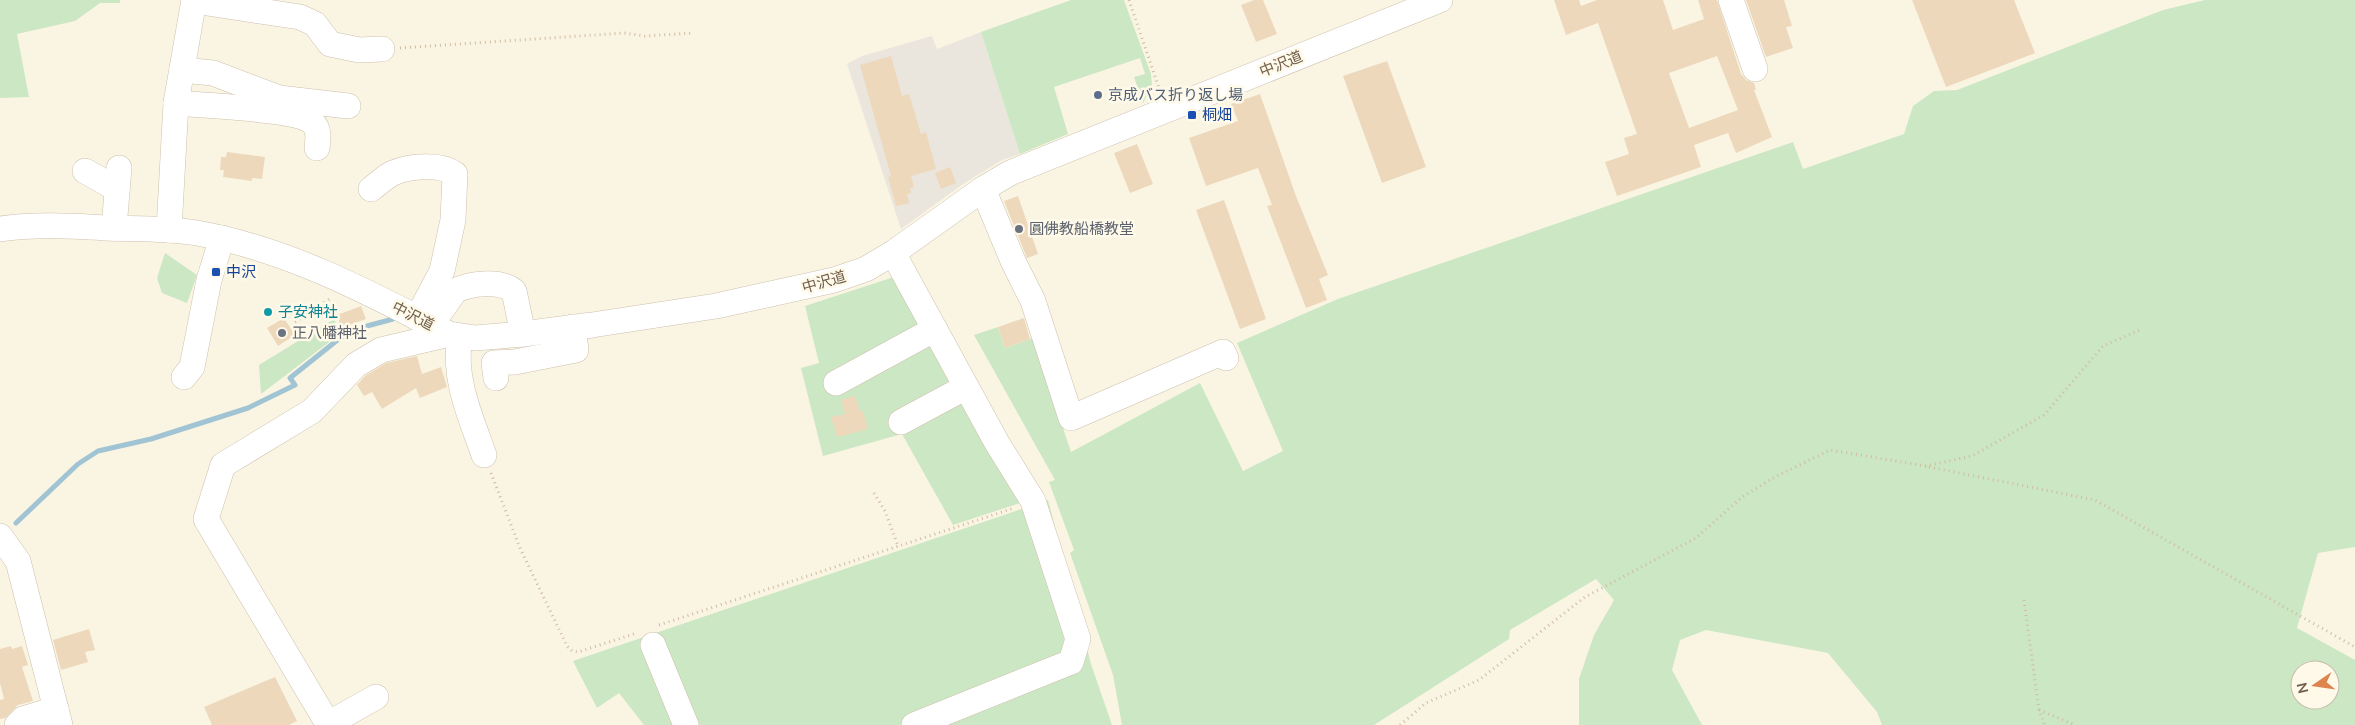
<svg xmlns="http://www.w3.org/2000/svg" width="2355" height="725" font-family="'Nunito Sans','Noto Sans JP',sans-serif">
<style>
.industrial{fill:#eae5dd}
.green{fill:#cce7c3;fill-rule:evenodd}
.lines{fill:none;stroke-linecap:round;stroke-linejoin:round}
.stream{stroke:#a0c4d3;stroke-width:5}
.building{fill:#eed8bc;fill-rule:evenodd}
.minor-casing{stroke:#cdc0ad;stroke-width:26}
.path{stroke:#d2bba0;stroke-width:3;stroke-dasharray:1 4;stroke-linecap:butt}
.minor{stroke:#fff;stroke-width:25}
.service-dot{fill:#5c6f8a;stroke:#fef9e9;stroke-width:2}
.transit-dot{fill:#1a4fb4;stroke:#fef9e9;stroke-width:2}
.worship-dot{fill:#6b7280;stroke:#fef9e9;stroke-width:2}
.culture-dot{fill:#0f9aa8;stroke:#fef9e9;stroke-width:2}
.labels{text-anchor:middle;stroke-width:5;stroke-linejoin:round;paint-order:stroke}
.street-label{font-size:15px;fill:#715e4b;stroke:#fef9e9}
.service-label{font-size:15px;fill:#4e5e75;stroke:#fef9e9;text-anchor:start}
.transit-label{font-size:15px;fill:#164399;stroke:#fef9e9;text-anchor:start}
.worship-label{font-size:15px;fill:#5b616d;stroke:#fef9e9;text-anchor:start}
.culture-label{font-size:15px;fill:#0d838f;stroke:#fef9e9;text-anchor:start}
</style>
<rect width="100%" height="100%" fill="#faf5e3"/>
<path class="industrial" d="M981,32L1020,154L1002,160L963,184L901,229L847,64L862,56L932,36L937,49Z"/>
<g class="green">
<path d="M0,0H120V3H100L75,21L17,34L29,97L0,98Z"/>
<path d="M1071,0H1124L1151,74L1152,86L1143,103L1134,77L1145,74L1140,58L1054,87L1068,134L1020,154L981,32Z"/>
<path d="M2205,0H2355V547L2318,553L2297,628L2355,660V725H1882L1877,712L1828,653L1706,630L1680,640L1672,670L1702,725H1579V679L1594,635L1614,600L1596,579L1510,630L1509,639L1374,725H1122L1113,675L1070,553L1074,550L1049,482L1055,480L974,335L998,327L1005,348L1033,338L1071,452L1200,383L1243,471L1283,451L1237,343L1338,299L1793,142L1803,169L1904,134L1913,106L1934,91L1957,90L2163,10ZM2300,670H2330V700H2300Z"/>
<path d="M165,253L197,275L187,303L162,293L157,278Z"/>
<path d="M897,276L1020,503L953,525L902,434L823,456L801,368L819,363L805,306Z"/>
<path d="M334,319L341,333L261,394L259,365Z"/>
<path d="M1048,500L1091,664L1112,725H644L619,693L597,708L573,661Z"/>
</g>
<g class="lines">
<path class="stream" d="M16,523L78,464L98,451L151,439L248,408L295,385L290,378L340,338L367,326L393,319"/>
</g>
<g class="building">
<path d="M1254,0H1263L1277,34L1256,42L1241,5Z"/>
<path d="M1554,0H1579L1581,6L1597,0H1663L1673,30L1704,19L1698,0H1717L1741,74L1746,80L1754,83L1756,90H1754L1772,137L1736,153L1728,133L1694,145L1701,167L1617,196L1605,162L1629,154L1624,138L1637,134L1598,23L1566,35ZM1717,56L1738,110L1689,128L1669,73Z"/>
<path d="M1746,0H1784L1792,26L1786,27L1793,48L1766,57Z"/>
<path d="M1912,0H2014L2035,53L1946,87Z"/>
<path d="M891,56L902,96L909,94L921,134L926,132L936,169L911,176L914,187L910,188L911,193L907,194L909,203L896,206L888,177L891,176L860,65Z"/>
<path d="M1387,61L1426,167L1382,183L1343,76Z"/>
<path d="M1260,94L1296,196L1328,275L1319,279L1327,300L1306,308L1267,206L1272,205L1258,168L1206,186L1189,138L1238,121L1231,104Z"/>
<path d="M1137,144L1153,184L1130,193L1114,153Z"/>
<path d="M227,152L265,157L262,179L252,178V181L223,177L224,170H220L221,157H226Z"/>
<path d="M950,167L956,183L941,189L935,173Z"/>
<path d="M1018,196L1038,254L1027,258L1004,201Z"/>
<path d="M1224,200L1266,319L1240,329L1196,210Z"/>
<path d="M361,306L366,319L341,328L337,315Z"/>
<path d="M284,318L295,335L278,346L267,328Z"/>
<path d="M1024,318L1030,339L1005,348L998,327Z"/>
<path d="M417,356L422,374L441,367L447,387L420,398L416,388L382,409L372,392L364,396L357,385L365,376L386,363Z"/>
<path d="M855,396L860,412L863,411L868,429L837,437L831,417L845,414L841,400Z"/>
<path d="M89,629L95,650L85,652L88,662L61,670L53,640Z"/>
<path d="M11,646L12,649L22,646L28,665L22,667L33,701L18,705L5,718L0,719V700L4,699L0,683V649Z"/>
<path d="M275,677L297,721L289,725H212L204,707Z"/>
</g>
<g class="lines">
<g class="minor-casing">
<g id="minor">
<path d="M1731,0L1755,69"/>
<path d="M194,1L300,17L315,24L330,44L359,50L382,49"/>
<path d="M182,70L213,73L279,98L348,106"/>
<path d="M176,103C199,105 300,109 313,123C320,130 318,140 317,148"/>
<path d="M85,171L117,189"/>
<path d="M371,189C378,184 386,176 393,173C409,166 441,163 455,174L453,220L442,271L417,318"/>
<path d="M983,189L1013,261L1033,301L1071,418L1223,352L1226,358"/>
<path d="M114,228L119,168"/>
<path d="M0,229C35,224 70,226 106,228C136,229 167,228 197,233C287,249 368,292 449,334L475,338L523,334L592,325L716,306L834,280L866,269L893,253L983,189L1010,173L1440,0"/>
<path d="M169,230L176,103L194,0"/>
<path d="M893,253L997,443L1033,501L1078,639L1071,662L914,725"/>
<path d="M431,325L455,291C470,283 500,280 514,291L523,334"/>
<path d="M460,337C452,377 471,418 484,455"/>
<path d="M184,377L192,367L209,280L222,238"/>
<path d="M496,378L494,363L515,362L576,350L573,327"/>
<path d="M836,383L935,329"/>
<path d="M901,422L966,387"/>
<path d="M0,536L18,561L60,725"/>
<path d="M653,645L686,725"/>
<path d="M376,697L328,724L206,519L223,465L312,411L356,365L381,350L449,334"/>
<path d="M17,725L23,719L56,709"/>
</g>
</g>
<g class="path">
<path d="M1129,0L1160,91"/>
<path d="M400,48L624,33L645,36L693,33"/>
<path d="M295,322L331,298"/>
<path d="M1929,467L2095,500L2355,647"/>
<path d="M491,473L520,548L567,646L572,651L578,652L637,633"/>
<path d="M874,493L885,511L898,546"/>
<path d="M2024,600L2039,710L2045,725"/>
<path d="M659,625L1014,508"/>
<path d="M2039,710L2075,725"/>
<path d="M1400,725L1426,703L1479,680L1585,597L1696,538L1742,497L1775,477L1830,450L1926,466L1972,456L2044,415L2103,346L2142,329"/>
</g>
<use href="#minor" class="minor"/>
</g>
<circle class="service-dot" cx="1098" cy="95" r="5"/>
<g class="transit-dot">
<rect x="1187" y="110" width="10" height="10" rx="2.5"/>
<rect x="211" y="267" width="10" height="10" rx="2.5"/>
</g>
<g class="worship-dot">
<circle cx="1019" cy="229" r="5"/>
<circle cx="282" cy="333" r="5"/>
</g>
<circle class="culture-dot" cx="268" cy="312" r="5"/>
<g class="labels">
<g class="street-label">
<text transform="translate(1281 64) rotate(-22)" y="5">中沢道</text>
<text transform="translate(824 282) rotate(-16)" y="5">中沢道</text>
<text transform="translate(413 316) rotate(27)" y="5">中沢道</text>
</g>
<g class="service-label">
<text x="1108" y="100">京成バス折り返し場</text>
</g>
<g class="transit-label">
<text x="1202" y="120">桐畑</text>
<text x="226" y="277">中沢</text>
</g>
<g class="worship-label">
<text x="1029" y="234">圓佛教船橋教堂</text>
<text x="292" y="338">正八幡神社</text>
</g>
<g class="culture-label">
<text x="278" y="317">子安神社</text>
</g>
</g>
<g transform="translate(2315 685) rotate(257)"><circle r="24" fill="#fef9e9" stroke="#c6bbaa"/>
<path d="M0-4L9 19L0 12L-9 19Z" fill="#dd844f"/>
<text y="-8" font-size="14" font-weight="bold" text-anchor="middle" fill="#715e4b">N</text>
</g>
</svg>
